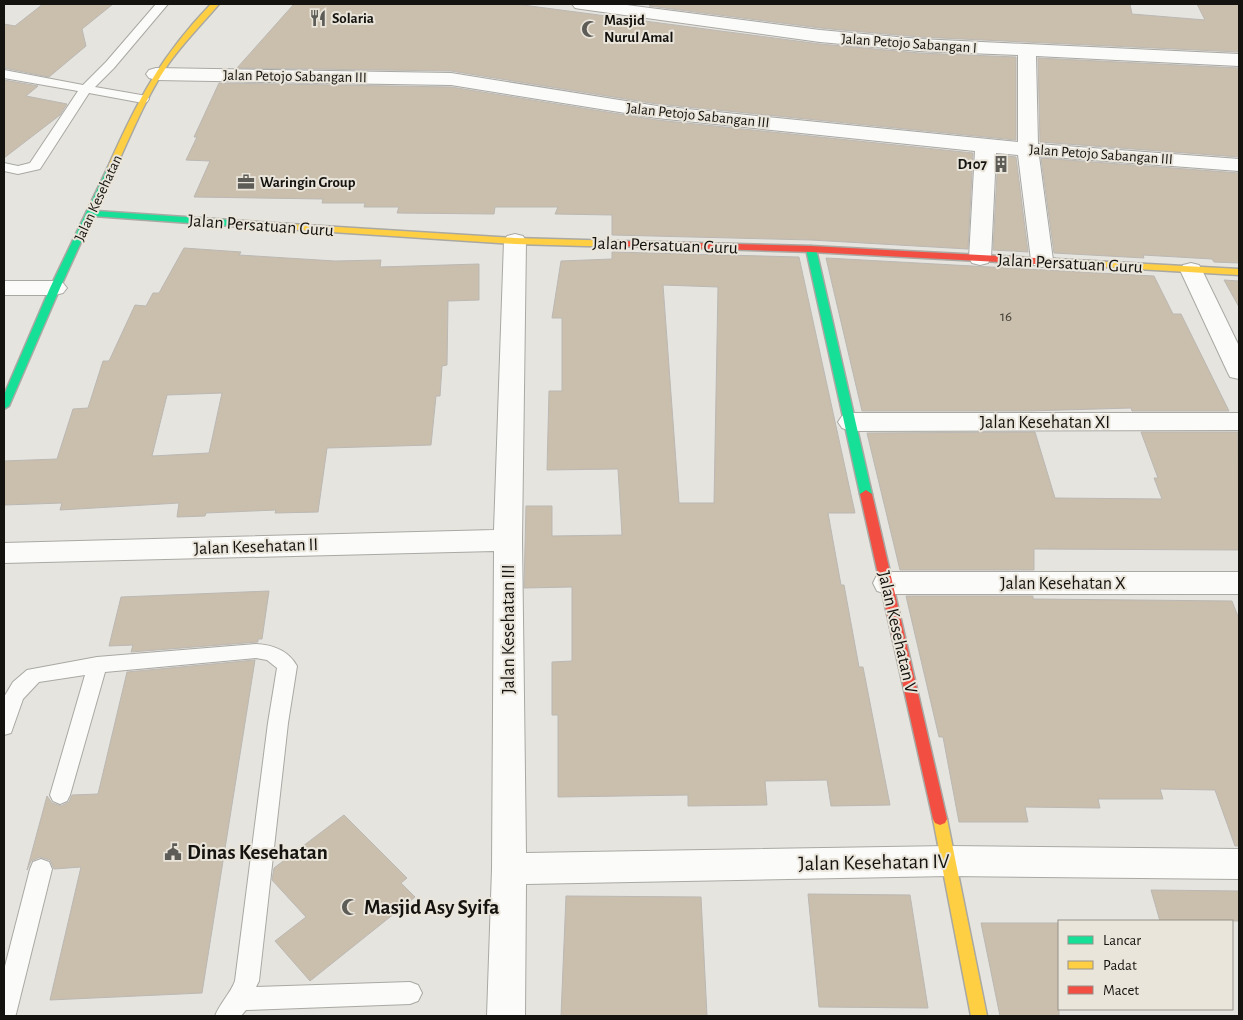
<svg xmlns="http://www.w3.org/2000/svg" width="1243" height="1020" font-family="'Alegreya Sans',sans-serif">
<style>
.building{fill:#cabeac;stroke:#bbb8b4;fill-rule:evenodd}
.lines{fill:none;stroke-linecap:round;stroke-linejoin:round}
.lane-casing{stroke:#a9a8a3;stroke-width:2}
.street-casing{stroke:#a9a8a3;stroke-width:2}
.fast-casing{stroke:#a9a8a3;stroke-width:3}
.slow-casing{stroke:#a9a8a3;stroke-width:3}
.jam-casing{stroke:#a9a8a3;stroke-width:3}
.lane{fill:#fbfbfa;fill-rule:evenodd}
.street{fill:#fbfbfa;fill-rule:evenodd}
.fast{fill:#16e098;fill-rule:evenodd}
.slow{fill:#ffcf43;fill-rule:evenodd}
.jam{fill:#f24e42;fill-rule:evenodd}
.labels{text-anchor:middle;stroke-width:4;stroke-linejoin:round;paint-order:stroke}
.far-poi-label{font-size:15px;font-weight:bold;fill:#15130f;stroke:#eae5db;text-anchor:start}
.far-street-label{font-size:15px;fill:#15130f;stroke:#eae5db}
.number-label{font-size:15px;fill:#423e36}
.street-label{font-size:18px;fill:#15130f;stroke:#eae5db}
.near-poi-label{font-size:21px;font-weight:bold;fill:#15130f;stroke:#eae5db;text-anchor:start}
.near-street-label{font-size:21px;fill:#15130f;stroke:#eae5db}
</style>
<rect width="100%" height="100%" fill="#e6e4de"/>
<g class="building">
<path d="M43,4H113L82,29L86,46L49,77L4,68V24L15,26Z"/>
<path d="M294,4H515L820,44L919,53L1016,57V140L657,104L451,71L237,68Z"/>
<path d="M651,4H1130L1132,14L1205,20L1197,4H1239V52L919,37L820,28L649,6Z"/>
<path d="M1038,58L1239,68V157L1040,142Z"/>
<path d="M4,80L38,86L26,96L67,104L60,115L4,158Z"/>
<path d="M219,83L451,87L657,120L973,153L968,249L811,240L612,235V215L555,214L558,207H495L494,214L397,213L399,207H364L365,203H322L323,199L194,197L210,161L186,160L197,137H194Z"/>
<path d="M998,155L1016,157L1028,252L993,250Z"/>
<path d="M1041,158L1239,173V263L1214,262L1212,259L1143,255L1144,258L1054,253Z"/>
<path d="M184,248L241,252L239,255L335,261L381,260L380,267L479,264V300L448,301L447,365L442,366L440,396H436L431,445L327,448L318,512L275,513L276,510L206,513L205,516L177,517L179,503L60,510L62,503L4,505V461L57,459L73,409L88,408L103,361H109L135,305L146,306L153,293H159ZM222,393L209,453L152,456L167,395Z"/>
<path d="M612,252L799,257L855,513H828L841,585H844L859,667H863L890,805L831,806L827,780L765,781L767,805L688,806V795L558,797V715H552V662L572,661V587L524,588L526,506H552V536L622,535L618,469L547,470L549,391H562V318H552L561,261L612,259ZM663,285L718,287L714,503H679Z"/>
<path d="M826,258L1154,276L1173,314H1181L1229,411H1132L1131,408L1028,411H862Z"/>
<path d="M1224,280L1239,281V307Z"/>
<path d="M1035,432L1055,498L1162,499L1154,478H1158L1141,432H1238L1239,550L1034,549V570H900L867,433Z"/>
<path d="M269,591L262,639H258V642L131,652L133,645L109,646L121,597Z"/>
<path d="M906,596H1033V599L1232,601L1239,619V846H1235L1215,790L1160,789L1163,799H1098L1100,808L1025,807L1028,822H959L943,737H939Z"/>
<path d="M255,660L202,993L50,1000L81,867L54,869L50,860L40,857L31,861L27,870L47,796L52,803L61,806L69,802L72,795L98,794L127,672Z"/>
<path d="M344,815L407,878L401,883L415,897L310,981L275,941L306,917L272,880L274,868Z"/>
<path d="M1151,890L1239,891V921H1160Z"/>
<path d="M808,894L910,895L928,1008L819,1007Z"/>
<path d="M566,896L701,897L707,1016H561Z"/>
<path d="M981,923H1059V1016H1000Z"/>
</g>
<g class="lines">
<g class="lane-casing">
<g id="lane">
<path d="M156,4H168L114,68L95,87L147,96L149,99L147,102L143,103L89,93L40,169L18,174L4,171V163L18,166L30,163L78,91L4,78V70L83,85L106,62Z"/>
<path d="M256,644C273,645 288,650 297,666L288,723L259,981L256,987L410,982L418,985L422,993L418,1001L410,1004L246,1010L241,1016H215C220,1003 230,994 235,981L268,723L277,668L267,660L256,658L105,672L70,795L67,801L60,804L53,801L50,795L85,675L39,682L23,699L11,733L4,735V697L13,682L27,670L97,657Z"/>
<path d="M41,859L49,862L52,869L16,1014L15,1016H4V970L30,869L33,862Z"/>
</g>
</g>
<g class="street-casing">
<g id="street">
<path d="M572,4H619L820,30L919,39L1239,54V66L1036,56L1038,144L1239,159V171L1039,156L1053,260L1050,265L1042,267L1034,265L1031,260L1018,155L996,153L991,258L988,263L980,265L972,263L969,258L975,151L657,118L451,85L156,80L149,78L146,74L149,70L156,68L451,73L657,106L1018,142V55L919,51L820,42L581,9L575,8Z"/>
<path d="M515,234L523,236L526,241L522,540L526,853L949,846L1239,849V879L949,876L526,884L525,1016H487L492,869L494,551L4,563V543L494,530L504,241L507,236Z"/>
<path d="M1191,263L1199,265L1202,270L1239,346V379L1230,377L1227,371L1180,270L1183,265Z"/>
<path d="M4,281H55L63,283L67,288L63,293L55,295H4Z"/>
<path d="M851,413H1239V430L851,431L842,428L838,422L842,416Z"/>
<path d="M887,572H1239V594H887L877,591L873,583L877,575Z"/>
</g>
</g>
<g class="fast-casing">
<g id="fast">
<path d="M112,164L116,167L96,211L289,224L294,227L289,230L93,216L60,288L9,406L4,409V395L50,288L108,167Z"/>
<path d="M811,246L816,249L872,494L866,498L860,494L806,249Z"/>
</g>
</g>
<g class="slow-casing">
<g id="slow">
<path d="M211,4H219C202,24 184,42 169,63C147,95 132,132 116,167L112,170L109,169L108,167C137,101 161,56 211,4Z"/>
<path d="M289,224L515,238L620,241L625,244L620,247L515,244L286,229V225Z"/>
<path d="M1055,259L1239,269V275L1052,264V260Z"/>
<path d="M940,813L945,815L947,819L987,1016H971L933,819L935,815Z"/>
</g>
</g>
<g class="jam-casing">
<g id="jam">
<path d="M620,241L811,246L1055,259L1060,262L1055,265L811,252L617,246V242Z"/>
<path d="M866,490L872,494L947,819L945,823L940,825L935,823L933,819L860,494Z"/>
</g>
</g>
<use href="#lane" class="lane"/>
<use href="#street" class="street"/>
<use href="#fast" class="fast"/>
<use href="#slow" class="slow"/>
<use href="#jam" class="jam"/>
</g>
<defs>
<g id="restaurant-bare" transform="scale(1.35)"><path d="M-5-6h1v4h1v-4h1v4h1v-4h1v5L-1.5 .5V6h-2V.5L-5-1ZM5-6V6H3V1.5H1.5Q1.5-4 5-6Z" fill="#5e5c57" stroke="#eae5db" stroke-width="2.5" paint-order="stroke"/></g>
<g id="mosque-bare" transform="scale(1.35)"><path d="M3.5-4.9A6 6 0 1 0 3.5 4.9A5 5 0 1 1 3.5-4.9Z" fill="#5e5c57" stroke="#eae5db" stroke-width="2.5" paint-order="stroke"/></g>
<g id="building-bare" transform="scale(1.35)"><path d="M-4-6H4V6H1V3H-1V6H-4ZM-2.5-4.3h1.7v1.8h-1.7ZM.8-4.3h1.7v1.8H.8ZM-2.5-1h1.7V.8h-1.7ZM.8-1h1.7V.8H.8Z" fill="#5e5c57" stroke="#eae5db" stroke-width="2.5" paint-order="stroke"/></g>
<g id="office-bare" transform="scale(1.35)"><path d="M-6-3h4V-5.5h4V-3h4V5H-6ZM-1-4.5V-3h2v-1.5ZM-6 0V1H6V0Z" fill="#5e5c57" stroke="#eae5db" stroke-width="2.5" paint-order="stroke"/></g>
<g id="civic-bare" transform="scale(1.35)"><path d="M-.6-6.5H3V-4.5H.6V-3L4-1V1h2V6H-6V1h2V-1L-.6-3ZM-1.2 2.5V6h2.4V2.5Z" fill="#5e5c57" stroke="#eae5db" stroke-width="2.5" paint-order="stroke"/></g>
</defs>
<g fill-rule="evenodd">
<use href="#restaurant-bare" x="318" y="18"/>
<use href="#mosque-bare" x="590" y="29"/>
<use href="#building-bare" x="1001" y="164"/>
<use href="#office-bare" x="246" y="182"/>
<use href="#civic-bare" x="173" y="852"/>
<use href="#mosque-bare" x="350" y="907"/>
</g>
<g class="labels">
<g class="far-poi-label">
<text x="332" y="23">Solaria</text>
<text x="604" y="25">Masjid<tspan x="604" dy="17">Nurul Amal</tspan></text>
<text x="987" y="169" text-anchor="end">D107</text>
<text x="260" y="187">Waringin Group</text>
</g>
<g class="far-street-label">
<text transform="translate(909 43) rotate(4)" y="5">Jalan Petojo Sabangan I</text>
<text transform="translate(295 76) rotate(1)" y="5">Jalan Petojo Sabangan III</text>
<text transform="translate(698 115) rotate(6)" y="5">Jalan Petojo Sabangan III</text>
<text transform="translate(1101 154) rotate(4)" y="5">Jalan Petojo Sabangan III</text>
<text transform="translate(98 198) rotate(-65)" y="5">Jalan Kesehatan</text>
</g>
<g class="number-label">
<text x="1006" y="321">16</text>
</g>
<g class="street-label">
<text transform="translate(261 225) rotate(4)" y="6">Jalan Persatuan Guru</text>
<text transform="translate(665 245) rotate(2)" y="6">Jalan Persatuan Guru</text>
<text transform="translate(1070 263) rotate(3)" y="6">Jalan Persatuan Guru</text>
<text x="1045" y="428">Jalan Kesehatan XI</text>
<text transform="translate(256 546) rotate(-2)" y="6">Jalan Kesehatan II</text>
<text x="1063" y="589">Jalan Kesehatan X</text>
<text transform="translate(508 629) rotate(-90)" y="6">Jalan Kesehatan III</text>
<text transform="translate(898 632) rotate(77)" y="6">Jalan Kesehatan V</text>
</g>
<g class="near-poi-label">
<text x="187" y="859">Dinas Kesehatan</text>
<text x="364" y="914">Masjid Asy Syifa</text>
</g>
<g class="near-street-label">
<text transform="translate(874 862) rotate(-1)" y="7">Jalan Kesehatan IV</text>
</g>
</g>
<rect width="1243" height="1020" fill="none" stroke="#15130f" stroke-width="10"/>
<rect x="1058" y="920" width="175" height="90" fill="#eae5db" stroke="#959189"/>
<rect x="1068" y="936" width="25" height="8" fill="#16e098" stroke="#959189"/>
<text x="1103" y="945" font-size="15" fill="#15130f">Lancar</text>
<rect x="1068" y="961" width="25" height="8" fill="#ffcf43" stroke="#959189"/>
<text x="1103" y="970" font-size="15" fill="#15130f">Padat</text>
<rect x="1068" y="986" width="25" height="8" fill="#f24e42" stroke="#959189"/>
<text x="1103" y="995" font-size="15" fill="#15130f">Macet</text>
</svg>
